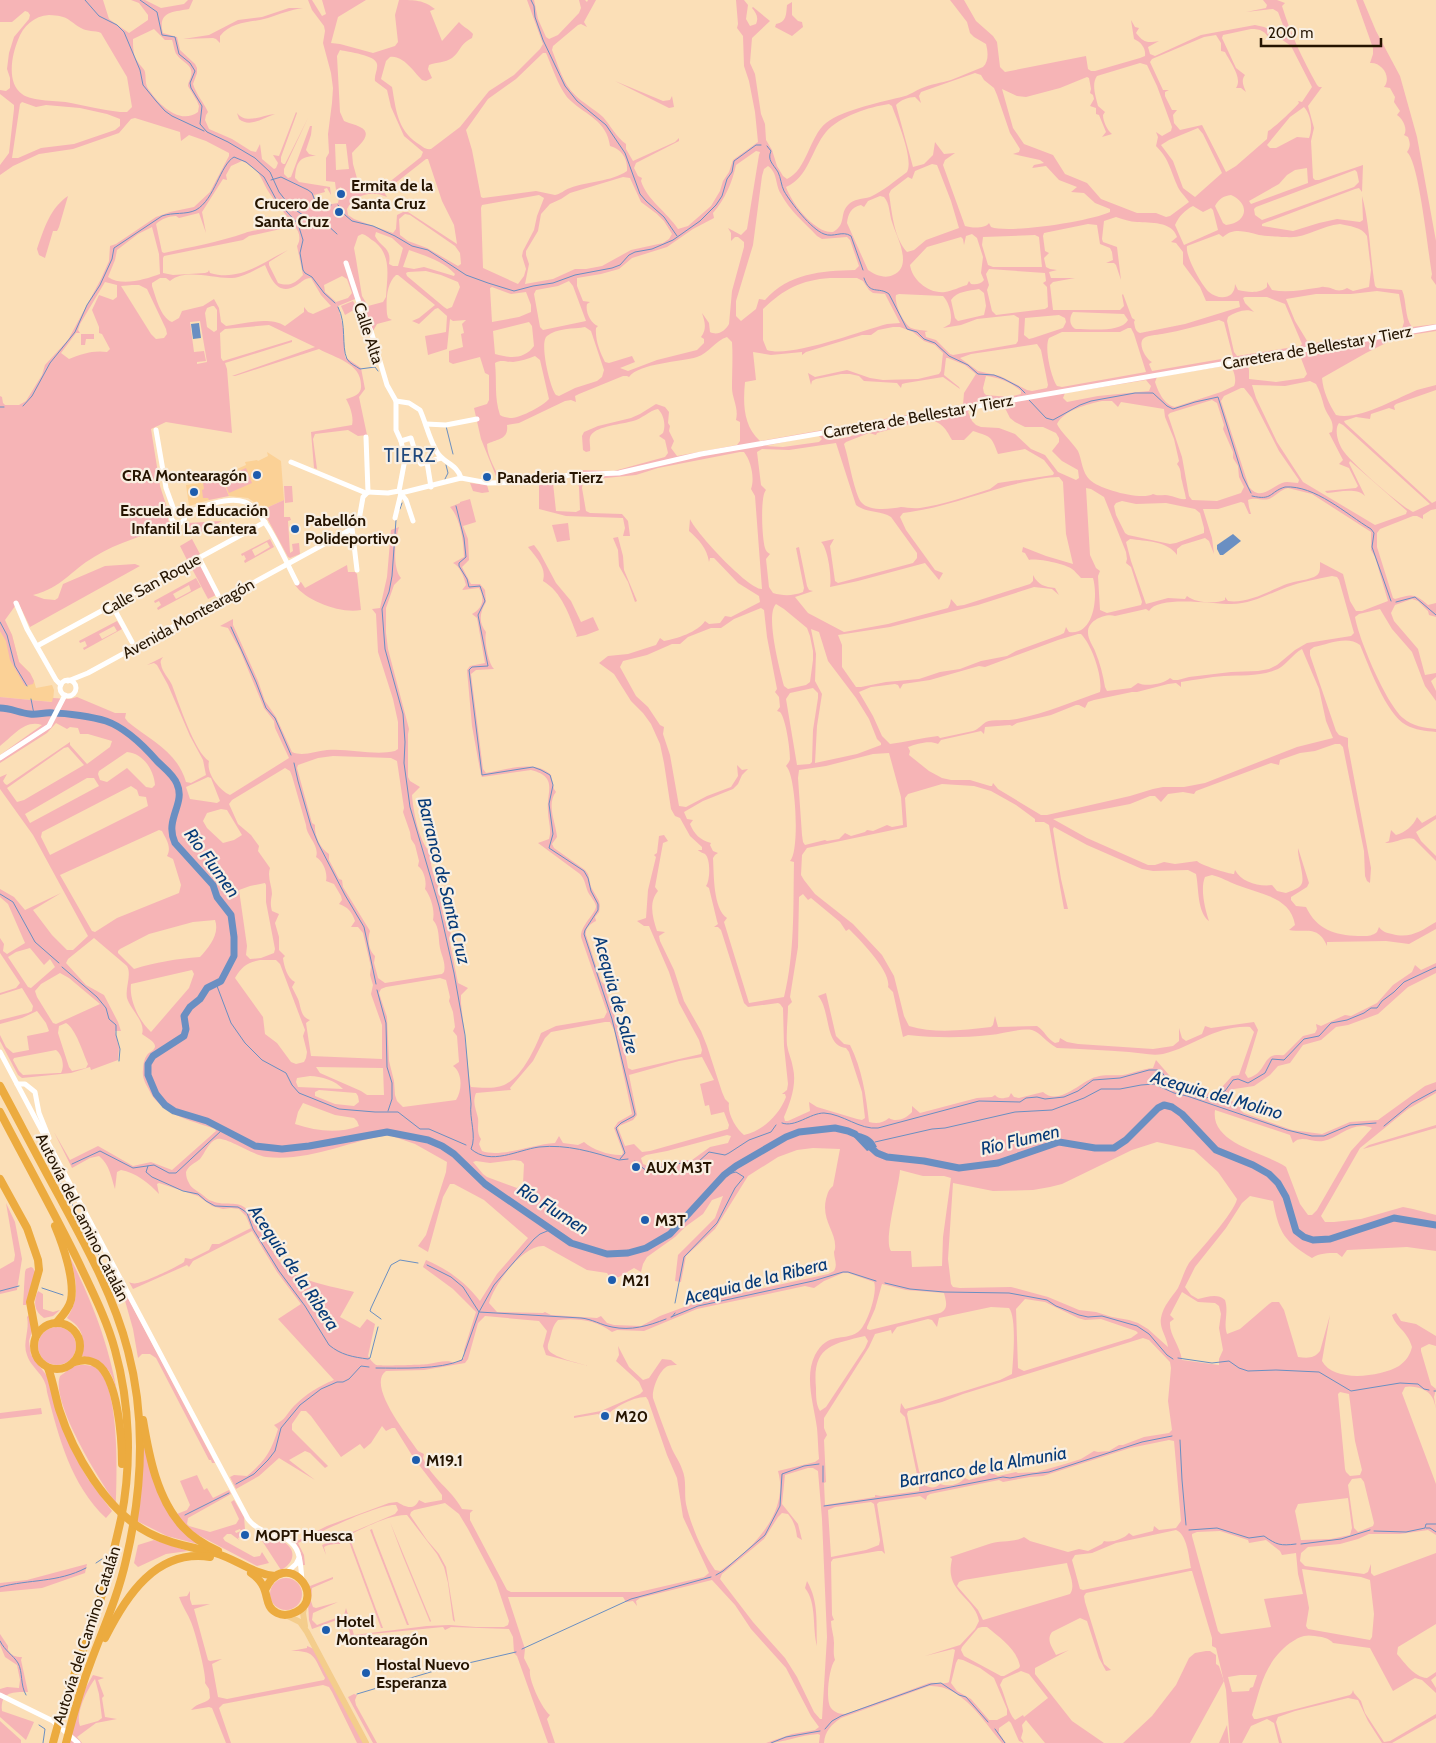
<svg xmlns="http://www.w3.org/2000/svg" width="1436" height="1743" font-family="Cabin,sans-serif">
<style>
.built{fill:#fbd196}
.green{fill:#f6b4b6;fill-rule:evenodd}
.water{fill:#6a8fc2}
.lines{fill:none;stroke-linecap:round;stroke-linejoin:round}
.stream{stroke:#6a8fc2;stroke-width:1}
.river{stroke:#6a8fc2;stroke-width:7}
.minor{stroke:#fff;stroke-width:5}
.major{stroke:#f4cd8c;stroke-width:6}
.highway{stroke:#ecab3f;stroke-width:8}
.poi-dot{fill:#1d5dae;stroke:#f9efe2;stroke-width:2}
.labels{text-anchor:middle;stroke-width:4.5;stroke-linejoin:round;paint-order:stroke}
.poi-label{font-size:16px;font-weight:bold;fill:#251400;stroke:#f9efe2;text-anchor:start}
.street-label{font-size:16px;fill:#251400;stroke:#f9efe2}
.water-label{font-size:18px;font-style:italic;fill:#063a77;stroke:#f9efe2}
.quarter-label{font-size:19px;letter-spacing:1px;fill:#20487c;stroke:#f9efe2}
</style>
<rect width="100%" height="100%" fill="#fbdfb7"/>
<g class="built">
<path d="M267,452L281,461L284,500L264,509L248,498L229,496L221,476L246,465L245,462L257,460L258,461L268,456Z"/>
<path d="M206,482L209,500L189,506L186,485Z"/>
<path d="M0,613L12,635L19,662L30,673L34,681L36,688L52,685L54,690L53,702L0,697Z"/>
</g>
<g class="green">
<path d="M0,0H103L109,19L129,33L148,20V15L139,3L131,0H145L161,8L184,4L188,0H193L189,9C174,12 157,11 163,33L177,37L180,50L195,64L197,68V73L193,84C196,94 204,103 208,112L206,115L205,120L209,129L232,139L251,151L256,152L260,144L262,159L274,169L276,168L278,163L273,155L279,156L296,112L297,113L281,157V162L283,164H285L308,118L284,169V174L288,178L291,177L310,126H312L311,135L306,150L309,154L316,156C300,156 296,162 295,178L299,182L330,187L331,195L327,188L324,189L325,192L314,195L316,204L319,206L338,203L339,198L344,196L341,187L336,190L335,182L326,181V158L329,153L328,134L332,103L333,88L331,73L323,43L325,31L324,26L312,10L308,0H312L322,16L326,14L322,0H366L338,17L331,43L340,44L373,53L395,46L398,42L395,15L399,0C416,0 423,0 435,9L430,11L442,41L459,22C463,27 469,29 473,34L472,38C459,45 461,51 452,58C445,63 437,62 429,65L428,69L432,78L426,81L422,80C413,71 403,55 390,57L386,61L381,79L392,87C396,109 397,129 417,143C422,146 425,150 431,149L460,127L489,91L514,75L540,49L543,44L527,0H534L538,19L546,37L549,39L558,35L579,13L581,8L579,0H585L587,2L588,0H596L585,20L584,22L587,27L581,24L578,25L553,46L552,50C558,65 563,84 575,95C583,103 594,109 603,117C611,126 616,137 626,144V149L633,161L675,142L679,138V141L636,163L634,168L638,176L642,178L641,181C647,200 667,212 678,229L688,226L711,206L720,191L723,181L729,172L733,160L758,142L755,112L749,81L744,66L743,36L737,28L738,24L736,0H744L748,5L746,19L750,26L756,24C759,17 756,13 752,8L753,7L770,21L752,38L750,63L755,74L761,114L765,124L766,140L772,150L777,166L783,176L787,179C807,170 809,137 826,123C844,109 883,102 905,96C910,95 916,90 922,88C931,84 941,83 951,80C962,76 972,71 983,67C989,61 988,52 986,44L974,37L970,33L967,22L950,0H964L976,21L993,36L997,42L1000,67L1005,72L1086,56L1088,69L1091,71H1095L1140,58L1145,56C1146,48 1141,42 1134,39L1131,20L1135,27L1139,28L1136,33C1144,43 1147,43 1159,41L1148,47L1150,54L1155,56L1201,35L1255,25L1264,27L1285,36L1286,33L1278,12L1273,9L1246,12L1266,8L1267,5L1263,0H1277L1285,3L1282,6C1291,35 1302,58 1317,85L1319,87H1322L1308,106L1314,128L1311,141L1313,178L1315,180H1319L1363,165L1362,192L1359,188L1355,189L1267,222L1262,224V226L1293,231L1319,223L1337,219L1360,222L1363,220L1362,196C1370,225 1370,257 1375,286L1377,288L1402,290C1407,301 1404,316 1412,327L1436,324V331L1398,337L1366,353L1322,378C1323,391 1329,404 1336,415C1358,421 1397,398 1417,390C1423,388 1430,387 1436,385V390L1396,404L1394,406L1395,410L1389,408L1371,414L1370,419L1356,417L1344,421L1345,423L1432,503L1436,501V509L1431,510L1423,515V519L1417,516H1413L1380,529L1377,533V547L1393,598L1395,599C1413,594 1414,593 1428,605L1436,603V617L1429,615L1428,611L1418,601L1412,599L1395,605L1391,613L1394,621L1418,649L1425,675L1436,673V677L1431,681L1436,691V701L1425,686L1412,652L1392,629L1380,609L1359,614L1355,617C1359,640 1386,703 1403,718C1412,726 1425,728 1436,729V732C1426,731 1415,730 1406,725C1386,714 1369,666 1360,645C1348,635 1328,644 1314,647L1310,650V655L1336,731L1339,735L1348,738V746L1371,868L1370,883L1367,881L1365,876L1364,851L1343,747L1340,744H1335L1315,751L1300,753L1280,760L1279,765L1271,763L1196,791L1194,794L1183,792L1168,794L1161,802L1155,796H1150L1130,804L1053,819L1087,838L1148,865H1155L1164,862L1175,864L1197,861C1200,865 1229,874 1234,874L1235,870C1241,882 1259,887 1272,885L1277,891L1286,893C1291,891 1298,889 1301,885C1306,879 1297,857 1298,848L1309,883L1307,887L1291,897V900L1296,906L1306,907C1317,930 1335,935 1358,936C1365,936 1371,937 1377,932L1379,927C1382,931 1386,933 1392,934C1410,939 1421,931 1436,922V929L1409,944L1386,941L1327,942V946C1318,925 1307,933 1289,930L1295,925C1291,897 1260,894 1237,885C1229,882 1221,877 1212,875L1205,877C1200,889 1205,909 1209,921C1197,912 1199,888 1196,874L1188,870L1153,871L1142,869L1087,845L1054,827L1053,829L1061,879L1068,909H1064L1049,825L1044,822H1035V819L1016,805L991,791L974,786L942,784L908,794L905,798L907,827L807,848L802,855L801,875L804,880L815,894L853,924L882,955L894,976L904,1016L909,1026C936,1034 964,1030 991,1027L993,1025L995,1016L998,1027L1037,1026C1045,1031 1047,1039 1055,1043L1059,1042L1060,1038L1067,1042L1078,1044L1153,1049L1173,1046L1179,1041V1028L1182,1038L1186,1041L1202,1034L1205,1026L1211,1028L1254,1022L1258,1030L1245,1073L1248,1078C1264,1074 1263,1060 1272,1056C1276,1054 1280,1056 1284,1055L1303,1036L1315,1033L1317,1029L1316,1024L1321,1026L1345,1015L1351,1016L1377,1003L1393,985L1412,972L1415,965L1421,970L1436,963V973L1408,987L1378,1014L1348,1025L1336,1027L1321,1040L1303,1045L1290,1063L1278,1066L1270,1075L1254,1086L1234,1089C1229,1094 1229,1098 1234,1103L1244,1104L1240,1110L1244,1113L1292,1130L1322,1134L1350,1122L1378,1120L1425,1086L1436,1082V1093L1408,1109L1360,1148L1321,1216L1325,1222H1334L1361,1219L1403,1207L1413,1209L1436,1215V1251L1407,1247L1347,1250L1342,1257L1337,1253C1327,1253 1320,1253 1312,1258C1284,1241 1279,1233 1273,1201L1250,1196L1242,1203L1226,1228L1195,1267L1185,1287L1191,1295L1198,1299C1208,1297 1217,1293 1225,1300C1229,1312 1223,1323 1227,1334L1240,1329L1269,1304L1272,1302H1279L1284,1310L1298,1357C1307,1358 1314,1359 1320,1351L1330,1315L1322,1361C1334,1383 1380,1377 1399,1366C1406,1361 1410,1355 1412,1347C1407,1330 1396,1328 1392,1315L1396,1313L1401,1321L1416,1324L1436,1336V1346L1429,1344L1421,1348V1351L1431,1385L1436,1389L1434,1397L1436,1409C1435,1405 1434,1400 1432,1397C1428,1389 1413,1385 1405,1387L1402,1393L1436,1484V1535L1428,1530L1400,1534H1369L1358,1539L1340,1544L1308,1547L1301,1553L1300,1561L1305,1566L1364,1574L1368,1572L1371,1564V1573L1374,1576L1436,1553V1624L1398,1647L1397,1654C1405,1663 1414,1677 1427,1678L1436,1672V1676L1431,1680L1436,1688V1693L1422,1680L1415,1678L1393,1691L1370,1648L1333,1643C1329,1638 1322,1637 1315,1636C1304,1634 1299,1637 1290,1643C1264,1663 1261,1686 1252,1715L1254,1719H1257L1350,1695L1352,1693L1353,1690L1354,1693L1361,1701L1365,1713L1384,1742L1390,1741L1436,1714V1718L1392,1743H1382L1368,1721L1358,1700L1348,1698L1295,1711L1278,1717L1276,1722L1282,1743H1279L1274,1723L1267,1719L1251,1726L1242,1743H1230L1226,1690L1216,1648L1212,1646V1638L1192,1571H1190L1086,1593L1084,1596L1085,1602L1102,1657L1104,1664L1111,1670L1106,1671L1099,1658L1087,1621L1080,1618L1052,1632C1046,1640 1052,1647 1056,1655L1069,1650L1035,1668V1674L1072,1721L1104,1743H1045L1026,1720L1022,1725L1023,1731L1021,1738L1024,1743L1019,1741L1011,1723L1009,1721L999,1728V1733L1006,1743H1002C984,1722 962,1684 929,1686L841,1718C831,1725 825,1731 824,1743H819L820,1735L818,1734C800,1735 783,1743 766,1743L792,1734L815,1730L819,1727L811,1716L786,1668L751,1629L735,1605L712,1580L640,1598L636,1601L637,1606L633,1601L626,1602L623,1597H508L525,1649L524,1658L530,1670C528,1679 542,1709 550,1715L547,1719L555,1743H548L517,1656L514,1653L513,1637L509,1629L451,1627L445,1630L443,1627L351,1636L345,1617L312,1629L309,1620L307,1585L310,1586L333,1577V1579L312,1588L311,1601L313,1607L316,1608L338,1602L313,1613L312,1620L317,1625L344,1615L346,1608L354,1635L427,1626L449,1625L476,1627H504L508,1625L509,1621L496,1582L468,1529L459,1514L445,1503L414,1510L411,1512L410,1515L427,1540L439,1554L446,1567L455,1622L453,1620L448,1583L444,1567L437,1554L407,1515C389,1514 360,1530 343,1538L340,1544C334,1544 329,1544 324,1547L326,1555L322,1545L395,1514L398,1510L396,1505C379,1503 316,1534 298,1543L304,1555L305,1565H303L300,1550L295,1542L327,1526L389,1503L397,1502C404,1506 414,1512 419,1500L425,1503L442,1500V1495L413,1457L395,1428H392L386,1431L382,1426L371,1443L364,1449L360,1444L341,1457L311,1416L306,1411H301L292,1424V1430L328,1466L325,1468L310,1453L305,1451L289,1460L315,1480L279,1458L259,1476L236,1489L230,1477L234,1475L247,1476C265,1461 271,1452 278,1429L274,1425C286,1420 286,1414 294,1406C306,1394 319,1386 334,1380L278,1319L301,1304L277,1272L252,1231L193,1261L189,1267L187,1265L133,1289L129,1282C130,1283 135,1284 137,1283C143,1283 179,1266 184,1262L185,1258L191,1259L209,1250L212,1244H219L251,1228L246,1216L239,1209L231,1208L223,1209L212,1206L198,1196L159,1183L157,1184L159,1194C150,1184 135,1172 121,1170L117,1172L115,1189C111,1177 110,1165 99,1156L90,1158L72,1168L54,1132L70,1160L98,1146L133,1166L151,1162L172,1170L216,1131L215,1129C190,1120 160,1115 148,1088C145,1083 142,1076 143,1070C143,1065 144,1059 147,1055C149,1052 154,1051 155,1047C156,1042 146,1037 142,1034C146,1022 130,1009 127,998C125,987 132,975 127,966L94,938L68,959L66,963L86,985L104,995L118,1022L121,1031H115L119,1048L118,1060L91,1070L90,1067L71,1073L22,1078L18,1075L0,1041V1035L6,1047L13,1053L29,1050L27,1036L47,1032L49,1031L46,1023L37,1011L22,1018L0,1024V1020L28,1013L32,1011L33,1006L22,988L0,995V993L16,988L20,983L0,953V938L4,944L3,951L7,954L25,943L8,904L0,897V889L14,897L25,910L61,893L33,910L52,935L67,950H73L88,936L33,835L0,789V777L7,774L3,781L5,784L7,785L70,742V745L87,764L110,747L112,741L88,734H80L78,728L70,727L67,729L56,723L47,733L0,763V755L42,725C25,719 13,736 0,746V697L52,702L53,698L70,699L77,697L115,713H126L125,718L128,722C151,741 177,751 186,782L191,783L206,775L203,760L190,736L168,685L157,665L154,663L147,665L163,657C161,660 160,661 161,664C162,672 169,678 172,685C178,701 195,753 209,761C206,773 219,790 230,795L289,758L275,728L274,721L264,708L240,650L228,628L220,626L233,619V625L258,681L265,701L276,717L292,752C303,757 315,751 327,750C349,748 374,756 395,751L398,749V722L393,699L378,652L376,614L372,609L380,608L387,577L391,530L399,527C395,539 392,568 401,578L394,585L386,608V633L388,649L409,729L408,734V777L410,781L420,787L412,795C413,810 419,842 430,852C430,864 434,881 441,891C439,900 445,926 451,933L449,938L458,983L468,988L461,995V1003L470,1084L471,1087C481,1088 498,1089 506,1084C522,1076 535,1049 541,1033L556,1026L604,1018L607,1012L581,937C580,926 597,912 596,906C595,901 590,896 588,892C585,885 585,879 580,874L538,843L549,839C552,829 548,821 548,811C546,792 559,777 531,770L482,777L481,775L472,726L467,670L470,666L485,663L477,618L472,614C483,608 485,599 479,588L462,590L466,585C464,577 460,566 453,563L464,557C464,542 460,517 450,507L460,503V502L470,499L476,522L463,526L468,539L469,560L462,567L471,584H480L485,590L486,602C480,612 478,622 486,632C484,640 488,663 494,669L476,670L471,674L483,769L486,773C506,770 535,759 551,775L554,789L556,792C546,804 556,823 557,837L552,844L554,848L585,870L588,874L591,887L599,901L600,906L599,912L595,917L596,921C590,924 585,928 586,935L601,981L608,989L607,994L614,1015L617,1019L619,1038L624,1046L628,1068L632,1070L701,1054L702,1050L699,1040L679,1003L669,972L649,926H644L637,921L646,918L648,890L656,857L654,855L657,853L659,836L664,835L668,841L663,843L655,887L658,891C648,903 653,918 657,931L665,932L659,936L660,941L674,970L684,1001L701,1031L707,1046L722,1092L725,1099L729,1103C727,1113 736,1129 744,1135C763,1131 779,1115 786,1097L785,1094H782L787,1090L788,1084L784,1046L783,1008L780,1004L778,1003L748,1007L744,1003L721,930L718,927H714L718,924L717,921L709,888L706,886C710,881 711,859 705,854C705,854 698,851 698,850H702V847L690,836L680,818L675,816L671,809L664,763L660,744L651,724L643,713L631,701L614,674L599,663L608,656L628,654L656,645L660,638L664,641C676,639 698,632 705,621L709,624L720,623L725,616L731,617L760,602L759,596L738,583L714,558H710L709,562C707,548 699,540 689,531L690,519C696,533 749,590 762,589L755,496L751,489C755,478 751,461 744,452H740L658,468L636,475L586,480L583,482L582,488L586,511L590,513L622,514L628,521L630,536H623L625,528L623,518L566,516L539,509V485L553,483L556,511L576,512L580,510L579,487L573,470L614,471L665,457L668,453L665,440L659,436L663,433C666,425 664,415 658,409C650,410 642,419 633,421C623,424 597,426 591,435C588,440 591,446 590,451L586,452L583,450L582,436L584,432L598,426L631,418L640,414L656,404L665,407L669,412L668,423L670,426L669,431L674,441L671,448L677,456L737,445L740,441V422L736,420C739,408 732,398 732,388C732,372 733,357 732,342L727,337C715,341 709,353 697,357C681,362 639,363 629,377L627,376H623L579,394L575,396L576,402L571,400L565,401L519,423L507,425C509,440 496,439 487,444C487,457 496,469 500,481H498L481,439L474,408L487,404L489,400V375L485,373L480,357L453,364L449,362V351L463,347L461,334L464,333L462,324L466,320L453,321L450,319L447,349L428,355L425,336L446,332L447,316L438,308L435,309L419,324L412,321L419,318L435,305L398,275H396C386,284 386,302 387,314L388,318L392,320L377,324L373,331L360,297L338,306L343,328L345,357L361,368L365,389L359,397L367,435L358,436L348,430L315,434L313,439L317,469L314,468L311,432L352,425C354,417 350,406 346,399C354,397 362,394 361,385C361,363 335,358 319,349L235,376H232L315,347L269,325L225,329L220,333L221,358L223,361L292,340V342L225,363L227,369L232,433L166,422L151,429L160,486L168,511V520L172,525C146,535 118,542 94,557C70,571 63,587 33,595L44,599L55,600L58,598L63,584L105,566L135,564L140,566L30,627L18,602L5,620L12,635L19,662L30,673L34,681L33,684L25,686L10,660L6,641L0,631V396L2,397L3,403L5,405H19L26,401L42,375L45,365L68,340L101,279L109,261L110,246L116,244L156,217L170,212L194,207L210,192L229,156V153L206,141L189,135L181,141L180,132L135,118L131,119L119,133L73,149L39,154L13,166L0,175V165L9,153L14,109V105L0,94V90L6,91L10,88V78L7,69L9,53L14,37L29,19L30,15L28,12L25,11L12,22H0ZM49,15C69,16 66,19 81,28C87,32 95,30 101,33L127,77L132,107L127,112H120C103,110 87,106 71,103C58,100 32,102 22,94C6,83 12,54 18,40C23,26 34,16 49,15ZM154,29L165,40H172C174,45 174,51 177,55C181,61 190,64 191,70C193,76 188,81 188,86L197,101L199,106L198,112C179,126 157,103 147,87C145,82 146,77 145,72C144,68 140,66 138,62C133,56 133,47 133,39ZM1251,29C1261,29 1265,31 1270,40L1268,33L1271,32L1291,46L1312,87L1302,102L1298,101L1299,103C1295,108 1272,130 1268,131L1267,139L1236,166L1226,172L1202,125L1180,130L1174,123L1173,115L1177,110H1172L1165,96V92L1169,90H1163L1150,62L1152,59L1204,37L1216,35L1221,43V51L1225,52C1230,62 1243,78 1236,88H1241L1246,92C1243,85 1241,80 1245,75L1236,68L1222,38L1223,35ZM340,50C348,52 376,55 377,64C378,70 374,75 375,81L387,90L391,107L404,136L423,152L421,157L383,187L360,189L353,164L352,153C357,147 375,134 360,127C355,124 350,124 344,121L340,112L337,56ZM543,53H546C552,66 560,92 571,101C586,115 607,121 610,146C621,149 628,158 627,171C611,182 588,181 570,188C564,190 561,194 555,195L536,191L483,198L481,197L472,150L466,130L488,99L516,79ZM1140,63L1147,65L1157,86L1172,127L1171,131L1162,136L1156,132L1158,137L1156,146C1169,159 1170,169 1177,185C1179,191 1185,196 1189,202L1170,216L1166,217L1156,213H1137L1101,199L1087,183L1065,174L1053,155L1024,144L1013,128L1002,89L1017,96L1026,97L1060,88L1087,77L1089,78L1091,89L1090,93L1093,95L1094,99L1090,106L1096,108V114L1099,115L1106,132L1102,137L1112,134C1107,130 1103,121 1103,115L1105,112L1098,106C1096,97 1091,84 1097,76ZM975,73L981,75L984,80L994,88L997,95L1010,133L1020,149L1019,152L1013,154L1040,160L1044,163L1034,165L1032,168L1046,166L1059,180L1077,187L1071,192L1084,193L1095,203L1110,209V212C1091,221 1009,234 991,227L989,223C985,229 971,228 965,226L943,165L945,160L955,153L944,154L935,142L933,155L924,164L913,167L896,105C900,100 909,97 915,97L921,103L919,96L921,92ZM22,102L36,107L46,105L80,108L107,114L120,119V126L115,130L74,144L41,148L18,158H12L20,104ZM889,104L892,106C897,120 914,159 907,172C896,180 882,192 870,197C863,199 853,199 848,205C839,214 847,224 833,232C815,234 791,202 786,187C809,177 811,150 826,132C840,116 869,107 889,104ZM1304,107C1311,115 1313,128 1309,138L1297,137L1276,148H1270L1267,145L1290,117ZM1198,128L1203,134L1222,173L1195,197L1183,188L1173,161L1161,145L1169,140ZM335,144H346L349,169L336,170ZM756,151L760,152L759,155L747,229L741,235L728,228L731,233V241L735,237H738L744,242V247L732,291L729,324C725,331 718,336 710,332L709,323L702,313C705,322 707,329 701,337L704,339V343L697,350L657,360L628,371L620,368L635,362L632,356L609,363L605,362C600,352 595,340 596,328L598,326C591,324 585,312 587,304L590,302L583,301L577,286V278L601,274L619,269L632,258L667,247L693,229L714,218L713,213C725,199 732,183 736,165ZM426,159H428L442,201L454,225L457,244L408,212H403L397,215L396,229L393,233L354,219L348,215L347,209C354,194 373,190 387,197L384,192ZM242,161C263,172 259,177 270,194C276,203 283,211 290,220C280,230 258,228 245,233C219,242 191,247 164,253L162,252L156,224C161,219 169,216 176,216L179,218L199,213L206,233L202,212L223,179L227,180L226,175L231,166ZM932,164L937,165L939,170L951,201L959,228L926,240L914,250L907,252C894,238 892,213 889,194L891,190L908,177L912,179L915,171ZM768,166C778,173 775,185 781,194C789,210 805,223 817,236L822,239L847,237L850,240L859,266L855,270C821,271 789,273 765,300L759,299L756,309L741,321L736,316V301L753,245L762,176L764,169ZM1307,168L1308,183L1251,204L1249,201L1279,184L1287,175L1295,170ZM1355,170L1357,172L1359,182L1354,187L1262,220L1255,215L1254,209L1256,207ZM623,177L630,178L641,202L657,214L664,221L672,234L669,239L663,243L631,250L602,266L586,269H575L553,279L525,284L529,264L526,255V251L538,231L541,214L550,204L561,199L570,193ZM539,195L544,198L537,216L534,230L523,251L522,256L526,269L524,276L518,284L483,268L481,208L482,205ZM1231,195C1251,204 1247,223 1226,225L1223,223L1215,206C1219,199 1223,196 1231,195ZM880,196L884,197C890,204 889,213 892,222C896,236 914,266 893,275C885,279 875,275 868,270L847,223C848,214 851,207 861,205L864,207L868,201ZM1193,206L1203,212L1211,208L1213,210L1218,230L1184,245L1175,225C1179,216 1185,210 1193,206ZM405,214L410,215L455,246L460,253L461,264L458,266L427,248L408,241L400,235L399,219ZM1116,217C1123,219 1130,222 1137,222C1150,223 1172,221 1177,237L1171,242L1176,243L1183,252V264L1200,287L1206,301H1239L1240,307L1185,324L1140,333C1135,331 1135,327 1134,322L1135,320L1132,318L1123,294L1122,295L1124,306L1120,310H1053L1050,285L1053,282L1075,278H1051L1049,272L1057,270L1050,269L1046,267L1044,258L1049,253L1045,251L1043,236L1044,233L1088,224L1097,225L1100,244L1110,248L1112,252L1113,260L1106,263H1114L1116,265L1121,280L1117,247L1103,242L1102,239L1104,221ZM1340,224C1349,226 1362,227 1367,236L1371,270L1369,287L1353,291L1347,288C1336,294 1334,287 1324,287C1322,286 1319,288 1316,288C1302,290 1287,293 1272,290L1267,282V287C1260,294 1247,292 1238,290L1235,284C1235,300 1218,300 1209,292C1202,286 1185,256 1187,246L1219,234L1223,237C1234,227 1246,232 1259,235C1264,236 1281,237 1287,237C1304,239 1321,226 1340,224ZM294,226C300,231 301,240 297,246L303,275C296,283 289,287 278,283L269,265V262L288,250C263,262 240,282 210,273L209,270L208,272L205,273L173,275L163,273V258L164,256L243,240L249,236ZM152,227L159,254L160,274C146,279 122,287 108,277L115,260L117,250L138,234ZM376,232L392,238L403,248L398,266H393L389,264C392,247 381,248 375,236ZM362,234C367,235 370,239 375,242C392,256 387,277 386,297L383,302L368,306L362,296L356,259L354,248L358,236ZM972,234L977,238L983,257L981,273L984,280C981,284 976,285 971,284L969,281L967,285C960,287 952,291 945,292C929,294 912,280 910,265L927,247L961,237L963,239L964,245L966,236ZM1035,235L1039,237L1042,267H993L988,265L982,245L983,237ZM409,250C426,256 443,261 455,274L454,276L424,267L414,269L403,267ZM265,265C271,279 278,297 297,285C302,282 304,278 311,278L321,295L331,306L313,314L308,312L304,307V312L285,326C269,316 243,324 226,326L221,322L219,308L214,299L203,306L182,311L179,318L172,322C160,317 156,297 152,286V283L160,278H166L170,281C186,268 213,279 232,278C244,277 254,270 265,265ZM989,269L1045,273L1046,281L1043,283L1047,287L1048,307L1045,309L996,315L992,311L987,290L989,285L986,274ZM426,271L441,275L458,282L460,287L452,307L447,309L444,307L407,276L406,273L408,272ZM342,276L347,279L352,293L348,298L336,302L325,292L324,285ZM830,278H857L863,281L869,290L873,293L885,294L900,323L887,324C861,331 790,358 767,350L763,340V309C784,289 801,280 830,278ZM569,281L573,286L586,321L543,330L540,327L534,294L536,290L558,286ZM105,282L117,285V297L113,300L99,295L92,310L99,327V333L102,334L110,349L107,352C93,350 82,354 69,359L61,353L76,333H80L78,330L80,324ZM132,285H139L147,289L166,329L167,334L164,338L156,339L151,334L121,286ZM492,287L511,294L526,292L531,305V312L519,317L492,322L490,288ZM979,289L984,293L986,306L984,315L958,321L955,318L951,300C957,291 969,291 979,289ZM1377,291L1399,294L1404,322L1402,329L1309,344L1295,321L1286,299L1316,294H1351ZM899,294L943,296C949,302 953,316 950,324L943,328L961,325L977,319L1014,315L1019,318L1018,341L1016,344L953,355L950,354L936,340L926,337L925,332L928,331C923,330 916,330 911,328C903,323 894,303 896,295ZM1245,297H1267L1285,304L1302,344L1300,346L1237,356L1234,352L1227,321L1228,317C1236,312 1246,308 1254,312L1245,303L1243,298ZM212,306H214L217,310V330L214,332L207,327L205,313L207,308ZM1073,312L1124,314L1128,320C1121,333 1089,329 1076,329C1069,326 1069,317 1073,312ZM1059,315L1065,318L1066,322L1063,328L1033,338L1029,339L1024,335L1025,318ZM1219,320L1224,322L1233,357L1152,371L1149,364L1152,362C1146,359 1138,345 1143,339C1146,335 1157,335 1162,334C1181,331 1200,325 1219,320ZM200,321L207,362L197,364V362L206,361L204,351L194,352L190,322ZM529,322L532,326L534,346C524,360 509,358 495,354L493,331ZM585,327L591,331L604,370L602,377L597,381L575,388L559,396L556,395C550,388 539,342 547,336C556,328 574,329 585,327ZM893,327H900L913,332L924,341L935,345L943,353L941,371L939,374L918,379L883,380L870,378L847,370L815,377L808,373L811,385L812,381L816,379L841,374H850L859,376L864,381L897,383L901,388L902,384L906,383L943,377L960,389L959,387L944,375L946,358H948L965,365L976,374L964,393L963,405L760,441C743,426 743,403 745,382L756,380L753,352L771,355L802,352V355L806,352L862,335H871L878,330ZM1128,328H1131L1134,334L1146,372L1062,387L1057,386C1051,377 1044,347 1049,338L1062,332H1120ZM1037,344L1041,350L1048,385L1047,388L1032,391L1027,390L1000,376L978,371L960,358L971,354ZM1299,353L1307,374L1304,378L1276,382L1249,379V370L1247,363L1249,360L1272,358L1275,359V357ZM535,356L540,360L549,399C543,406 522,417 512,418C508,418 503,417 500,415C494,397 497,381 495,363C501,359 506,362 513,362C521,361 528,359 535,356ZM1230,365C1234,370 1237,380 1234,386L1221,392L1175,407C1164,405 1158,391 1155,382L1157,377ZM986,376C998,377 1012,383 1021,391V394L1009,397L986,395L984,393L983,388ZM1146,380L1151,386L1149,391L1098,396L1067,402L1063,398L1065,393ZM1310,381L1316,384C1320,391 1322,399 1324,406C1327,416 1335,420 1332,432L1329,433L1343,460L1339,464L1349,468L1358,486L1356,488L1325,491L1327,493C1338,492 1357,487 1365,496L1349,463L1350,461L1407,511L1406,514L1375,525L1303,482L1277,442L1256,398L1252,385L1285,386ZM1241,388H1244L1252,398L1279,451L1299,480L1298,483C1293,483 1287,481 1282,483C1270,488 1261,501 1249,487L1221,401L1224,396ZM1212,400L1217,403L1224,425L1223,429L1233,452V458L1238,466L1239,477L1244,487L1241,493L1217,501L1192,500L1189,496L1182,457L1168,415L1170,413ZM1102,401H1112L1118,407L1121,402L1164,409L1165,417L1174,439L1179,461L1177,464C1182,470 1180,475 1182,481C1183,487 1185,492 1186,499C1179,500 1172,495 1165,495C1160,495 1157,496 1153,494C1142,501 1099,489 1090,480C1082,473 1082,460 1078,451C1072,442 1060,431 1057,424C1064,410 1088,404 1102,401ZM1000,404L1004,406L1010,418L1015,422L1025,427H1043L1056,433L1059,438V442L1052,451L1062,461L1078,470L1079,478L1076,480L1058,472L1045,455L1031,449L1015,434L999,428L981,427L976,425L972,421L968,412L970,409ZM925,420C940,420 945,427 952,440H964L973,431C991,437 991,435 998,454L1025,449L1044,460L1054,473L1053,475L998,483L990,489C968,496 942,505 920,508C912,509 906,507 901,507C891,509 869,512 861,502C855,494 849,462 846,451L844,444L846,442L869,433L876,435L877,433ZM1339,423L1343,425L1430,504L1413,512C1399,505 1350,462 1342,449C1338,442 1334,430 1339,423ZM868,429C860,434 840,441 830,439L828,435ZM818,435L822,439L819,442L783,447L765,446ZM836,443L856,505C866,513 880,510 891,517L917,553V558L913,563L838,583L835,581L830,546L834,539L821,542C828,548 832,578 830,587L858,581L925,563L939,580L943,573L935,570L906,530L900,517L903,513C945,508 983,491 1024,482C1036,480 1047,477 1059,477L1063,482L1066,534L1073,564L1046,556L1023,547L1022,552L1025,553L1029,560C1037,558 1065,564 1072,569C1075,571 1078,575 1081,578H1093C1098,595 1095,636 1069,632L1066,627L1064,633L1060,635L1016,651L1007,656L981,661L960,669L940,672L919,679L886,682L861,687H856L842,667V645L838,635L890,627L978,605L1034,587L1052,589L1059,595L1055,588C1045,587 1038,585 1033,575V581L1030,584L964,605L957,606L951,599L950,604L948,608L888,624L844,632L808,613L795,597L813,591L809,590L807,586L799,547L796,548L804,588L803,592C793,596 783,596 773,593L769,587L766,559L770,554C767,552 766,551 765,548C762,538 760,496 766,490L761,485L757,452L762,449L789,450ZM1086,488L1091,489L1104,497L1126,552L1127,559L1126,563L1131,567L1142,602L1141,605L1107,613L1100,610L1098,576L1100,571L1096,568L1090,555ZM1288,488L1312,494L1371,532V550L1375,557L1388,601L1362,611H1356L1350,601L1343,574L1320,562C1320,569 1321,574 1314,577C1304,581 1293,581 1284,585C1268,592 1245,604 1228,601L1225,597V600C1216,604 1195,603 1187,596L1185,599L1168,598L1146,604L1131,561L1126,542L1130,539C1145,541 1168,541 1177,555V549L1182,545L1205,538L1209,541L1214,554L1212,538L1203,509H1218L1241,502L1244,503L1249,514H1251L1249,507L1248,500C1255,497 1262,501 1269,499C1276,496 1280,490 1288,488ZM1122,501L1136,504L1166,503L1195,509L1200,513L1204,528V533L1176,543L1170,544L1128,535L1125,533L1116,515L1114,506L1116,503ZM1332,576L1337,577L1339,580L1354,633L1351,636L1307,643L1295,650L1277,665L1269,669L1258,671L1231,672L1189,677L1178,680H1173L1170,678C1164,684 1146,687 1138,683L1131,688L1107,691L1105,687C1103,675 1100,663 1095,651C1093,646 1088,639 1088,633C1087,621 1105,613 1115,616L1146,609L1149,611C1158,595 1213,604 1231,604C1252,604 1268,594 1287,587C1301,582 1317,579 1332,576ZM776,604L784,609L807,628L810,636L813,651V660L810,682L806,685L788,689L784,686C780,670 765,615 776,604ZM761,608L764,610L767,637L777,689L775,692L779,697L780,707L777,711L780,712C786,719 790,749 790,759C789,763 788,763 786,766C796,774 800,852 790,861L794,862C793,908 795,951 784,997L749,1003L724,922L727,918C713,909 714,874 713,858L715,855L718,853L713,851L710,845L711,843C700,840 694,834 690,824L693,820L687,819L684,812L703,801L733,789L738,784L742,775L748,769L742,770L737,765L738,776L731,787L707,796L686,807L679,806L670,755L663,734L664,727L660,725L648,707L636,696L620,667L623,661L647,655L672,644H680L688,637L711,628H721L734,619ZM811,629L819,632L828,661L856,698L869,719L877,739L881,743V745L857,754L815,763L817,726L822,694L815,681L816,654ZM1078,634H1081C1092,645 1103,677 1100,692C1072,702 1046,713 1017,719C1008,721 992,719 986,722C981,725 979,729 973,731L940,738L938,736C922,738 905,742 890,744L882,736L873,716L859,692L871,687L895,684L898,685L900,689L903,684L930,680L979,666L985,667L1058,640ZM1302,649L1319,689L1326,721L1333,738L1297,747L1205,783L1184,787H1163L1153,789L1130,796L1047,815H1041L998,789L993,783L992,786H990L970,780H951L942,778L929,771L909,755L910,751L908,747C917,744 929,740 938,744L941,740L981,731L984,734L985,727L1010,725L1012,726L1017,723L1051,715L1076,705H1079L1085,708L1088,702L1094,700L1132,692H1137L1168,684L1176,683L1181,687V682C1195,680 1209,677 1224,676C1242,675 1260,677 1278,669C1287,664 1293,654 1302,649ZM813,688L818,693V698L813,730L812,762L810,764L797,765L786,699L790,693ZM68,747L84,765L24,800L17,802L7,788L64,748ZM127,752C143,753 154,770 155,785L152,788L146,787L127,768L107,782L100,780L98,774L99,771ZM889,753L901,797L903,825L892,827L887,825L873,831L867,830L865,832L851,836L845,833L839,839L827,841L825,840L805,845L803,842L802,835L798,778L799,770L826,766L873,754ZM333,756L391,758L397,761L404,808L403,812L410,832L411,839L415,845L419,861L418,866C424,870 427,882 425,889C431,897 435,910 433,920C440,928 438,938 440,948C442,957 446,963 444,972L442,974L385,983L378,978L374,963L375,956C369,951 367,939 370,931L343,887L342,880L339,879L329,860V854C320,849 314,834 315,825L312,823L297,768L298,765L318,758ZM285,768L290,771L292,776L306,825C306,836 320,845 316,857C323,861 328,873 326,881L334,884L341,896L342,900L339,904C348,907 352,912 355,921L351,927H358L363,933L371,967L370,975L373,985L371,994L382,1025V1059L311,1056L306,1023L310,1020C300,1017 301,1006 298,999C296,995 294,991 292,987L295,982C287,978 284,966 283,958L285,956L279,950V937L275,923L279,914L272,911C270,904 271,900 272,894C272,886 267,877 270,868L258,851L259,846L251,835L238,824L229,804L232,800ZM208,777L211,778L220,801L217,803L190,799L186,787ZM87,778H94L99,786L30,823L25,814ZM131,786L137,790L139,796L146,797L148,806L50,855L41,837L42,832ZM221,809L227,810L242,835L234,840L223,843L207,828L203,821L207,813ZM159,830L162,831C166,839 172,847 167,856L173,859L181,885L179,893L117,918L95,932L92,931L60,875ZM265,883L266,885V902L275,949L274,953L261,958L250,959L246,955L247,946L239,890L250,886ZM803,894L808,900L811,898L840,922L846,931L849,929C859,939 892,972 888,987L893,992L903,1037L908,1035C936,1038 962,1038 990,1035C1003,1034 1019,1028 1032,1030C1040,1032 1047,1043 1057,1048C1081,1049 1105,1050 1129,1052C1141,1053 1152,1056 1163,1054C1194,1047 1215,1025 1250,1027L1254,1032L1239,1075L1232,1076L1222,1087L1215,1091L1205,1094L1198,1095L1175,1082L1156,1060L1153,1068C1142,1069 1133,1073 1123,1075C1114,1076 1105,1074 1096,1077C1082,1080 1059,1107 1043,1092L1019,1098L1014,1097L1011,1093L1009,1097C1004,1098 999,1100 995,1095L992,1097L977,1098L920,1113L912,1106V1112C907,1118 896,1123 889,1118C883,1123 877,1124 869,1122C866,1095 862,1069 850,1045L844,1044L836,1036L826,993L818,996C831,1010 824,1046 846,1048L849,1052L862,1092L865,1118L862,1120L857,1119L817,1107L809,1102L810,1111L788,1121H785L784,1117C790,1103 797,1085 793,1068C792,1060 788,1053 787,1045C786,1032 788,1019 788,1006L792,1002L790,997L798,947L799,897ZM215,920C220,934 209,947 200,957C176,959 156,962 134,969L118,953V951L120,949L149,934L193,922ZM30,948L44,965L50,959L55,967L31,988L28,987L8,957L16,952ZM260,960H276L280,964L305,1030L303,1036L307,1052L306,1058L304,1062L296,1064L291,1062L277,1043L265,1034L263,1017L235,978C242,966 247,963 260,960ZM192,970L194,974L189,988L151,1032C139,1021 129,1000 131,984ZM60,973L69,978L100,1004L56,1024L53,1023L37,997L35,991L41,984ZM440,978L446,980L450,997L449,1001L453,1012L455,1027L453,1031L457,1036L459,1062L453,1066C463,1073 462,1091 456,1100L403,1107L397,1101L395,1095L394,1081L389,1061L387,1017L379,993L381,989L386,987ZM605,1022H610L614,1030L632,1114L618,1122L614,1128L623,1152L622,1155C611,1156 593,1150 584,1142L578,1145L563,1143L559,1136L555,1143C533,1144 501,1158 482,1151L479,1144L481,1139C476,1132 479,1125 478,1118C476,1109 472,1103 476,1093L511,1090L510,1088L533,1061L545,1038L551,1032ZM66,1023C76,1029 83,1053 88,1064L86,1068L72,1071L69,1067L58,1033L59,1026ZM56,1050C62,1054 65,1066 61,1073H58L23,1075L19,1071L13,1060L14,1058ZM702,1057L714,1080L700,1084L705,1106L709,1105L711,1115L724,1112L729,1125L728,1129L650,1151L642,1152L634,1144L625,1146L618,1128L619,1126L633,1120L637,1115L629,1075L679,1061ZM316,1067L383,1068L384,1095H367L361,1091L320,1073ZM310,1076C321,1076 336,1081 343,1089L298,1087L296,1082L297,1078ZM319,1090L356,1093L358,1096L359,1102L354,1106L335,1104L315,1096V1092ZM303,1103L335,1115L354,1118L357,1121L359,1126C338,1134 316,1131 295,1124L298,1112ZM1215,1110L1290,1135L1293,1143C1301,1134 1313,1143 1323,1141C1339,1138 1353,1120 1372,1128L1351,1151L1317,1210L1312,1215H1308L1300,1204L1286,1167C1264,1152 1210,1144 1215,1110ZM389,1135L415,1144L447,1162L446,1172L426,1235L418,1246L428,1252L443,1197L450,1184H454L484,1200L528,1238L497,1274L480,1301C465,1282 449,1270 426,1260L423,1267L453,1289L476,1312L464,1350V1358L455,1363C447,1359 437,1363 428,1364C422,1365 379,1366 376,1365C373,1363 370,1359 368,1356L375,1324L367,1319L360,1328L340,1317L354,1292C335,1287 298,1281 284,1267C269,1250 262,1228 248,1210C236,1199 226,1207 212,1201C207,1200 205,1196 200,1193C196,1190 191,1188 189,1183C187,1180 186,1176 186,1172C188,1166 195,1163 200,1159C205,1153 209,1141 217,1139C225,1136 253,1155 266,1157C309,1162 348,1141 389,1135ZM727,1135L731,1136L728,1143L710,1147L692,1160L668,1161L650,1167L643,1164L641,1158L646,1155L667,1151ZM1157,1142L1194,1150L1218,1172L1237,1199C1234,1213 1200,1250 1189,1263C1184,1271 1182,1280 1178,1288C1172,1297 1163,1306 1161,1318C1159,1328 1167,1337 1168,1347L1148,1329L1138,1323L1129,1320L1112,1317L1096,1312L1079,1310L1048,1297L1026,1291L1011,1287L960,1288L953,1287L951,1284L948,1259L953,1183L993,1191L1033,1190L1050,1187L1062,1184L1132,1150ZM813,1148L840,1149L833,1186C828,1190 828,1193 826,1199C821,1221 837,1232 835,1249C835,1250 834,1251 834,1252C834,1259 838,1264 834,1271L828,1274L695,1303L660,1316L641,1326L614,1325L607,1323L601,1316L597,1318L551,1315L545,1312L543,1313L497,1312L489,1303C494,1285 523,1244 544,1246L587,1270L607,1273L611,1279L619,1277L634,1268L641,1272L643,1264L647,1257L675,1237L685,1227L703,1214L712,1200L723,1196L715,1218L678,1255L675,1281L681,1282L686,1256L715,1229L748,1176L778,1157L797,1150ZM514,1160L521,1161L524,1164L523,1184L517,1188L487,1177L483,1174L473,1162L476,1161L490,1163ZM900,1170L923,1176H944L951,1178L943,1237L942,1266L912,1267L911,1251H891C883,1241 899,1187 900,1170ZM843,1273H848L874,1282C878,1292 867,1326 858,1332C843,1342 828,1331 815,1355C804,1377 814,1405 817,1428C818,1438 818,1449 819,1459L815,1462L778,1471C790,1513 751,1551 720,1571L715,1570C702,1551 691,1526 686,1504C684,1492 687,1480 682,1469C680,1462 675,1456 672,1449C665,1432 659,1415 653,1398C652,1389 659,1370 668,1366C670,1365 675,1365 677,1365L671,1360L662,1359L649,1378L643,1380L629,1367L618,1346L619,1355L616,1361L639,1382L643,1391L640,1394L601,1411L574,1416V1418L598,1414L601,1416V1421C611,1409 631,1397 646,1397L648,1400L667,1455L677,1478L683,1517L709,1573L704,1577L639,1592H511L507,1590L470,1520V1513L473,1510L462,1509C452,1490 431,1478 423,1458L424,1454L418,1451C409,1437 366,1385 386,1371L424,1370L465,1363L468,1359L478,1323L485,1316L539,1321L547,1331L543,1346L546,1355L588,1366C579,1363 551,1357 548,1349C547,1345 549,1342 550,1338C552,1331 553,1325 558,1320C577,1318 596,1320 612,1332L617,1330L644,1331L697,1309L805,1286L814,1288L824,1281ZM882,1284L906,1290L944,1293C946,1301 949,1309 940,1313L870,1330L867,1329V1327L875,1309ZM1182,1292L1198,1302L1215,1303L1219,1306L1221,1314L1219,1328L1223,1350L1219,1359V1365L1182,1360C1180,1345 1169,1335 1170,1322L1174,1319L1170,1315ZM1025,1299L1045,1302L1078,1318L1085,1320L1101,1319L1136,1331L1138,1333L1131,1338L1024,1371L1018,1368L1016,1309ZM991,1307L1009,1308C1017,1318 1013,1360 1012,1374L1000,1380L913,1407L905,1409L901,1403L900,1412L905,1417L919,1484V1491L881,1496L875,1495V1497L825,1505L824,1483L826,1482L824,1440L827,1435L824,1428V1418L869,1347L875,1334L891,1330L892,1334L897,1327L928,1319L932,1320L937,1327L939,1318ZM865,1336L868,1341L865,1348L826,1407L820,1411C816,1405 816,1396 816,1388C812,1347 831,1344 865,1336ZM1143,1338L1149,1340L1170,1362L1171,1368L1168,1401L1172,1430L1169,1433L1144,1437L1123,1445H1119L1109,1451L1098,1452L1094,1451L1081,1459L1065,1464L1037,1472L1018,1473L1016,1472L998,1476L990,1472L987,1475L969,1480L965,1478C959,1485 948,1487 940,1484C935,1489 929,1488 925,1485L919,1471L907,1414L908,1411L942,1402L963,1394ZM1340,1392L1349,1394L1355,1441L1362,1470L1360,1475L1350,1476L1346,1472L1345,1469L1338,1394ZM1169,1440L1174,1441L1175,1452L1181,1521L1176,1528L1159,1530L1154,1526L1153,1531L1133,1536L1129,1533C1124,1539 1112,1543 1104,1541L1102,1544L1088,1551L1079,1549L1068,1552L1030,1541L1024,1537C1014,1543 1000,1540 989,1544C976,1548 963,1553 950,1557L952,1559C951,1564 950,1570 951,1575C954,1594 976,1602 979,1621L975,1629L960,1645L925,1656L953,1649L955,1650L949,1682C944,1685 935,1682 929,1683L846,1714C840,1714 835,1713 831,1708C825,1701 829,1667 835,1660C833,1654 834,1649 834,1643C834,1636 831,1628 831,1621L834,1620L832,1615L831,1562L833,1559L878,1551H882L885,1554L877,1504L879,1502L920,1496L926,1500L927,1496L930,1494L999,1480L1003,1482L1030,1477L1043,1476L1130,1448ZM808,1468H813L818,1471L822,1519L827,1637L822,1719H820L814,1712L797,1677L785,1658L753,1622L720,1579L722,1574L764,1539L778,1517L782,1513L788,1514C794,1521 796,1528 797,1537L802,1540L798,1524L782,1504L785,1475ZM1361,1478L1364,1482L1374,1523L1373,1526L1358,1532L1354,1528L1348,1485L1352,1479ZM1348,1498L1352,1528L1350,1535L1331,1539L1301,1540L1295,1511L1298,1504ZM871,1502L874,1504L880,1540L879,1545L866,1550L831,1557L828,1510L835,1507ZM1176,1530C1187,1534 1189,1557 1191,1568L1083,1590L1080,1589L1072,1560L1075,1555L1092,1553L1116,1543ZM1220,1531L1248,1540L1249,1543L1266,1540L1280,1551L1282,1555L1296,1553L1298,1574L1303,1594L1264,1599L1271,1627L1221,1634L1218,1631L1192,1536V1534L1197,1532ZM1067,1563C1069,1573 1076,1586 1070,1594L983,1620L978,1610L957,1586L959,1582L964,1580ZM1302,1569L1361,1577L1370,1580L1374,1614L1372,1637L1370,1640L1308,1629L1306,1626L1309,1608ZM982,1627H987C1000,1638 1016,1648 1020,1666L1019,1668L1004,1676H1001L964,1656L961,1650L962,1647L978,1628ZM958,1659L963,1660L980,1668L994,1678L1007,1709V1715L997,1720H989L971,1699L957,1691L951,1683L956,1663ZM1021,1671L1029,1674L1048,1698L1024,1717L1023,1715L1015,1720C1008,1713 1005,1695 1000,1685L1003,1679ZM1240,1675H1257L1253,1687L1250,1688L1249,1691L1232,1692L1228,1677Z"/>
<path d="M1356,0H1363L1376,31L1400,76L1417,137L1436,241V285L1431,278L1432,274C1428,253 1419,161 1407,152C1411,146 1410,143 1408,137L1404,135C1408,129 1403,119 1397,115L1400,111L1394,102L1395,97L1390,88L1384,87C1392,77 1382,62 1370,63L1373,54V48Z"/>
<path d="M792,2V15L798,21L802,22L803,27L792,36L775,27L776,24C787,22 786,14 787,5Z"/>
<path d="M289,8H303C290,10 280,14 268,18C250,23 232,21 220,36V43L216,39L213,38L183,39L209,35L238,20L262,17Z"/>
<path d="M615,81L663,101L670,100L672,96L674,107L669,108Z"/>
<path d="M237,113C246,125 262,115 275,114C263,118 250,128 239,119Z"/>
<path d="M68,196L59,227L57,231H53L45,258L39,255L37,249C44,229 50,208 68,196Z"/>
<path d="M353,301L357,308L345,315L341,306Z"/>
<path d="M81,334H94V339H86L85,345H81Z"/>
<path d="M246,468L252,483L229,493L223,478Z"/>
<path d="M221,476L229,496L209,500L208,498H203L202,490L204,489L203,483Z"/>
<path d="M470,483L487,485L489,492L482,493L473,491Z"/>
<path d="M284,486H292L293,502L285,503Z"/>
<path d="M284,500V517H290L291,520L288,521L290,553L293,551L292,544L299,543L300,554L290,558L288,557L267,518L264,509Z"/>
<path d="M222,521L194,536L187,523Z"/>
<path d="M568,523L570,540L557,542L552,525Z"/>
<path d="M618,537L623,556L624,570L637,601L635,602L628,582L619,566L618,550L613,538Z"/>
<path d="M192,539L200,554L187,560L180,546Z"/>
<path d="M270,539L274,547L245,563L244,561L246,559L244,555L242,556L241,554ZM267,542L270,547L255,556L252,550Z"/>
<path d="M534,545L540,553L556,583L571,601L581,622L593,617L599,630L586,635L576,637L577,635C569,615 562,592 543,581C547,568 536,557 528,547Z"/>
<path d="M198,561L216,595L208,599L190,565Z"/>
<path d="M347,565L348,572H355L357,574L361,610C341,614 306,601 295,585L301,582L305,588Z"/>
<path d="M196,578L201,587L158,610L157,608L161,605L159,601L155,603L154,601ZM189,585L191,591L176,599L173,594Z"/>
<path d="M117,621L122,629L84,650L83,648L87,646L85,641L80,643L79,641ZM114,626L117,631L102,639L99,634Z"/>
<path d="M1436,815V819L1416,832L1421,841L1436,856V861L1414,839C1404,836 1395,844 1385,843L1389,841L1391,830L1396,835C1406,832 1413,826 1417,817L1422,823Z"/>
<path d="M1436,1125V1128L1363,1149L1369,1145Z"/>
<path d="M6,1203L15,1222L22,1259L17,1290L0,1294V1269L14,1261L15,1255Z"/>
<path d="M70,1257C97,1312 113,1356 121,1417C115,1386 118,1363 81,1356C85,1337 83,1328 67,1318C81,1296 76,1281 70,1257Z"/>
<path d="M31,1267L33,1268L35,1272L26,1305H23L25,1272L26,1269Z"/>
<path d="M120,1283L215,1463H212L211,1460H209L156,1358L150,1354H142L138,1358L133,1329Z"/>
<path d="M38,1291L43,1294V1309L53,1312L60,1310L53,1316L44,1318C34,1311 33,1302 38,1291Z"/>
<path d="M29,1315L33,1328L29,1341L31,1355L47,1376L58,1417L76,1458L88,1479L112,1511L106,1518C71,1485 59,1438 47,1392C46,1374 32,1370 27,1355C22,1343 30,1330 27,1317Z"/>
<circle cx="57" cy="1346" r="19"/>
<path d="M81,1365C87,1365 92,1365 96,1368C120,1384 117,1476 116,1503C100,1482 50,1401 60,1376L74,1366Z"/>
<path d="M41,1408L42,1414L0,1419V1413Z"/>
<path d="M142,1430C154,1474 158,1520 201,1545L167,1536L137,1521Z"/>
<path d="M197,1475L204,1490L207,1488L213,1498L229,1490L231,1494L188,1518L187,1524L189,1526L210,1532L236,1524L239,1519L231,1502L234,1500L244,1517L245,1529L241,1531L240,1529L235,1531L236,1533L241,1531L243,1536L238,1538L239,1540L231,1534H227L223,1538L225,1541L254,1557L260,1556L262,1552L269,1563L257,1566L200,1536L188,1529L177,1514L187,1510L190,1505L180,1481Z"/>
<path d="M390,1522L431,1621L430,1622L402,1554Z"/>
<path d="M372,1529L374,1535L409,1625H407L370,1530Z"/>
<path d="M257,1533C265,1536 276,1537 284,1542C298,1551 293,1564 281,1570Z"/>
<path d="M348,1539H350L383,1628H381Z"/>
<path d="M154,1540L188,1551L166,1554L138,1567L134,1563L138,1545Z"/>
<path d="M87,1564L85,1573L42,1588L0,1592V1583L27,1580Z"/>
<circle cx="286" cy="1594" r="16"/>
<path d="M807,1581C819,1602 816,1623 817,1646C812,1627 817,1603 805,1588Z"/>
<path d="M190,1591V1599L192,1605L210,1604L194,1609L208,1660L210,1661L222,1659L212,1664L218,1697L227,1699L324,1680L325,1678C314,1658 316,1650 291,1651L307,1648V1646L314,1649L364,1743H357L332,1692L329,1687L323,1685L223,1704L219,1708L231,1743H226L212,1708L209,1707L191,1710C198,1702 206,1704 210,1698L209,1689L205,1683C207,1676 195,1631 191,1622C188,1614 182,1606 179,1597L187,1596Z"/>
<path d="M0,1634L8,1646V1650C12,1656 15,1657 22,1657L21,1660L28,1692C14,1692 0,1691 2,1711L34,1722L26,1740L0,1717V1689L7,1687L19,1688L20,1680L17,1665L5,1657L0,1645Z"/>
<path d="M1206,1651H1210L1216,1655V1664L1219,1666L1224,1681L1190,1743H1123L1152,1716L1176,1685L1189,1658L1195,1653Z"/>
<path d="M93,1675L104,1678L98,1680L104,1696L102,1698L105,1717L117,1719L96,1723L77,1737L82,1743H70L81,1696ZM95,1679L99,1694L102,1718L98,1721L80,1726C75,1714 87,1689 95,1679Z"/>
<path d="M354,1694L357,1695L355,1700L356,1705L377,1743H373L348,1697Z"/>
<path d="M0,1721L21,1740V1743H0Z"/>
<path d="M1227,1725L1229,1743H1219Z"/>
</g>
<g class="water">
<path d="M199,323L201,338L193,339L191,324Z"/>
<path d="M1233,534L1241,541L1223,555H1220L1217,549V545Z"/>
<path d="M848,1131C860,1133 872,1134 877,1147L867,1151Z"/>
</g>
<g class="lines">
<g class="stream">
<path d="M85,0L99,16L117,25L124,32L140,70L143,85L156,101L165,111L172,116L204,131"/>
<path d="M140,0L157,12L162,35L175,37L179,54L190,63L195,71L190,83L191,88L202,106L200,124L207,132L228,142L255,158L270,172L279,192L290,206L310,220L325,223L337,234"/>
<path d="M531,0L534,6L535,17L543,40L565,86L577,101L606,125L625,153L640,194L646,201L664,217L677,236"/>
<path d="M767,146L771,151C767,160 773,164 778,172C781,178 781,185 784,191C791,203 811,229 824,234C834,238 842,230 851,236L863,270"/>
<path d="M271,180L281,177L308,190L312,193L317,206L331,205"/>
<path d="M338,205L345,215L352,221L373,226L395,236L412,246L428,250L466,275L488,283L514,291L533,286L553,283L575,275L612,268L620,265L629,255L635,252L652,249L673,240L700,221L716,205L722,196L727,179L732,172L734,161L756,145H761"/>
<path d="M864,278C870,296 878,286 889,294L907,329L917,332L924,339L935,343L949,356L968,365L978,374L994,375L1004,379L1019,387L1025,393"/>
<path d="M338,307C347,324 341,346 347,359C350,364 356,366 360,369L375,367L378,371"/>
<path d="M1029,400L1046,418L1053,420L1080,405L1091,401L1135,393H1153L1167,406L1173,409L1195,402L1218,397L1243,477L1251,493"/>
<path d="M23,406L32,396L50,363L75,332L87,305L100,285L112,259L114,248L162,216C173,212 186,215 196,210C215,199 220,165 234,157L246,162L264,177L277,201L298,224L303,240L300,253L303,270L305,273L312,277L324,293L335,303"/>
<path d="M0,407H4"/>
<path d="M446,426L453,454"/>
<path d="M445,479L448,473L446,465"/>
<path d="M1252,496C1273,501 1269,492 1285,487C1315,485 1346,514 1371,529L1374,533L1372,547L1391,601"/>
<path d="M456,506L464,538L466,557L459,563V566L467,579L469,587L480,586L485,601L478,615L488,666L472,667L469,670L482,775L533,767L541,770L550,775L553,785L549,804L553,834L549,848L584,871L588,878L591,891L598,904V910L585,930L584,934L612,1019L635,1114L634,1116L621,1123L616,1128L625,1153L620,1159"/>
<path d="M400,509L402,503"/>
<path d="M396,520L392,576L389,592L382,609L385,649L403,714L405,742L404,763L410,807L439,906L454,973L465,1035L471,1104C469,1119 477,1136 471,1149C491,1166 517,1150 539,1147C567,1144 592,1152 619,1160L628,1159"/>
<path d="M1396,602L1415,597L1436,615"/>
<path d="M0,622L7,635L15,666L27,686"/>
<path d="M231,627L256,682L266,708L275,718L291,755"/>
<path d="M31,699L34,714"/>
<path d="M294,763L298,781L311,826L318,843L345,895L364,927L376,984"/>
<path d="M0,894L13,902L35,942L59,963"/>
<path d="M62,967L97,997L106,1008L109,1019L116,1025V1035L120,1049L119,1061"/>
<path d="M217,986L231,1023L245,1043L262,1060L286,1073L292,1085L299,1093L339,1109L375,1112H398L420,1129H429L466,1145"/>
<path d="M377,990L386,1023L387,1067L392,1083V1099L388,1111"/>
<path d="M782,1123C795,1128 810,1113 824,1113C843,1114 860,1130 878,1128L979,1101L1020,1102L1026,1098L1037,1097L1045,1099L1064,1097L1078,1091L1093,1080L1120,1078L1149,1070H1160L1167,1079L1177,1088L1204,1098L1211,1097L1225,1091L1233,1080L1238,1079L1248,1083L1265,1073L1272,1059L1284,1060L1304,1039L1319,1036L1331,1023L1347,1020L1364,1013L1371,1008H1377L1382,1001L1394,992L1404,982L1436,967"/>
<path d="M1384,1126L1412,1103L1436,1090"/>
<path d="M875,1142L932,1129L945,1128L1015,1112L1052,1110L1084,1098L1101,1089H1120L1141,1085L1154,1084L1174,1093L1187,1096L1287,1130L1312,1136H1324L1350,1125L1376,1123"/>
<path d="M635,1161L644,1169L649,1171L671,1164L698,1162L709,1152L725,1155L729,1153L749,1140L771,1132L776,1125"/>
<path d="M72,1164L100,1151L133,1168L154,1165L169,1173H176L222,1130"/>
<path d="M148,1166L146,1172L152,1177L183,1191L198,1194L206,1201L215,1206L238,1207L243,1210L247,1213L253,1229L279,1271L305,1306L329,1345C341,1355 353,1357 368,1359L370,1358L378,1327"/>
<path d="M55,1172L99,1255"/>
<path d="M427,1265L451,1277L463,1287L479,1312L581,1318C592,1319 601,1325 612,1327C631,1331 648,1326 666,1319"/>
<path d="M885,1283L910,1289L944,1292L1009,1293L1047,1300L1056,1306L1079,1315L1088,1317L1102,1316L1137,1326L1149,1334L1167,1355L1173,1359"/>
<path d="M42,1288L63,1295"/>
<path d="M0,1291L19,1286"/>
<path d="M675,1303L684,1257L717,1223L735,1188L744,1177L736,1172L724,1175"/>
<path d="M671,1317L698,1306L813,1281L843,1272H848L876,1281"/>
<path d="M672,1317L675,1313"/>
<path d="M381,1319L370,1311L371,1308L391,1265L400,1260L418,1263"/>
<path d="M1178,1358L1212,1363L1229,1361L1239,1368L1248,1371L1276,1370L1319,1372L1351,1391L1400,1383L1418,1384L1424,1389L1429,1390"/>
<path d="M376,1368C401,1368 439,1370 462,1360L479,1312L494,1285L534,1239L540,1234L552,1229"/>
<path d="M1434,1391H1436"/>
<path d="M1180,1440L1182,1480L1186,1525"/>
<path d="M823,1482V1466"/>
<path d="M236,1484L254,1474L268,1460L275,1451L281,1428L300,1405L321,1389L337,1382H343L349,1379L361,1366L369,1367"/>
<path d="M824,1506L925,1492L1003,1477L1010,1478L1032,1474L1049,1472L1142,1442L1172,1436"/>
<path d="M185,1515L229,1493"/>
<path d="M1426,1528H1430L1436,1532"/>
<path d="M1189,1530L1217,1528L1249,1538L1264,1536C1277,1545 1280,1546 1296,1544"/>
<path d="M1374,1531L1406,1532L1425,1528L1426,1524H1436"/>
<path d="M1301,1544L1341,1539L1370,1530"/>
<path d="M96,1563L102,1559"/>
<path d="M716,1575L723,1571L765,1535L780,1506L782,1474L804,1466L819,1464"/>
<path d="M0,1587C30,1579 57,1583 86,1568"/>
<path d="M0,1641C5,1651 13,1655 18,1663C23,1672 20,1685 26,1695"/>
<path d="M522,1649L631,1599L711,1577"/>
<path d="M357,1694L434,1671L516,1652"/>
<path d="M39,1725L45,1729L43,1743"/>
<path d="M825,1729L832,1721L841,1716L931,1684L941,1683L959,1695L966,1697L988,1722"/>
<path d="M995,1729L1005,1743"/>
<path d="M771,1743L786,1737L820,1731"/>
</g>
<g class="river">
<path d="M0,708C11,708 19,713 30,714C38,715 45,712 53,713C67,713 93,717 106,721C126,728 143,745 157,761C163,767 174,775 177,784C186,804 164,819 175,843L213,885L217,897L231,915L234,937V956L221,981L207,988L200,999L190,1007L184,1016L186,1029L184,1036L153,1056L148,1064V1075L156,1094L165,1105L174,1111L207,1121L255,1146L282,1149L309,1146L387,1132L428,1140L442,1146L454,1154L485,1184L571,1243L607,1254L628,1253L646,1248L670,1234L724,1175L736,1166L786,1137L799,1132L835,1128L848,1131L855,1134"/>
<path d="M867,1144L877,1153L887,1157L924,1161L959,1168L998,1163L1059,1142L1095,1148H1114L1126,1140L1158,1108L1164,1105L1172,1107L1182,1114L1216,1150L1253,1165L1269,1174L1278,1183L1286,1197L1296,1231L1304,1237L1313,1240L1330,1239L1394,1218L1436,1225"/>
</g>
<g class="minor">
<path d="M346,263L360,306L371,331L387,385L396,401V430L401,441L405,459L399,491L406,500L413,521"/>
<path d="M396,401L409,403L420,410C426,423 429,439 437,452C443,463 457,464 461,478"/>
<path d="M426,424L446,425L477,419"/>
<path d="M156,430L166,488L174,510"/>
<path d="M366,437L368,492"/>
<path d="M401,441L411,438L417,458L405,459"/>
<path d="M417,458L421,464L441,458"/>
<path d="M291,462L366,493"/>
<path d="M427,462L431,487"/>
<path d="M368,492L388,493L399,491"/>
<path d="M401,493L461,478L488,483L531,482H541L569,475L619,473L701,454L1436,327"/>
<circle cx="178" cy="516" r="7"/>
<path d="M185,514C201,507 227,496 245,502C263,508 287,564 297,583"/>
<path d="M395,518L401,493"/>
<path d="M352,528L357,570"/>
<path d="M199,558L218,595"/>
<path d="M16,603L27,629L56,680L61,685"/>
<path d="M112,605L132,642"/>
<path d="M37,646L265,522"/>
<circle cx="68" cy="688" r="8"/>
<path d="M68,681L88,673L348,531L359,520L363,497L368,492"/>
<path d="M0,758L49,726L65,695"/>
<path d="M0,1052L248,1519C263,1539 290,1530 298,1553C301,1561 301,1571 302,1580"/>
<path d="M17,1084H25L35,1092L39,1113L49,1138"/>
<path d="M286,1573L296,1564L299,1558"/>
<path d="M0,1695L53,1721L78,1743"/>
</g>
<g class="major">
<path d="M286,1615L300,1622L307,1632L366,1743"/>
<path d="M305,1626L303,1613L305,1604"/>
</g>
<g class="highway">
<path d="M0,1086C20,1123 39,1160 59,1196C86,1246 114,1296 128,1351C146,1419 142,1492 126,1560C118,1596 103,1629 90,1664C80,1690 73,1716 66,1743"/>
<path d="M0,1112C26,1162 54,1212 79,1263C92,1291 107,1320 115,1350C130,1404 132,1464 121,1519C114,1550 106,1583 96,1614C81,1657 64,1699 53,1743"/>
<path d="M0,1179L27,1228L38,1260L39,1270L30,1302L36,1335"/>
<path d="M55,1226C63,1245 75,1280 71,1300C69,1309 62,1316 56,1323"/>
<circle cx="57" cy="1346" r="23"/>
<path d="M74,1362C82,1360 89,1359 97,1364C118,1378 122,1439 122,1464"/>
<path d="M48,1368C53,1381 55,1395 59,1409C73,1453 106,1511 149,1533C170,1544 193,1547 215,1553C236,1559 253,1574 275,1576"/>
<path d="M143,1420C149,1456 157,1499 183,1527C193,1538 205,1545 218,1551"/>
<path d="M251,1573C257,1577 263,1584 265,1591C268,1600 267,1608 277,1613C283,1616 290,1615 296,1612C328,1596 285,1547 265,1590"/>
<path d="M105,1638C126,1596 156,1549 210,1557"/>
</g>
</g>
<g class="poi-dot">
<circle cx="341" cy="194" r="5"/>
<circle cx="339" cy="212" r="5"/>
<circle cx="257" cy="475" r="5"/>
<circle cx="487" cy="477" r="5"/>
<circle cx="194" cy="492" r="5"/>
<circle cx="295" cy="529" r="5"/>
<circle cx="636" cy="1167" r="5"/>
<circle cx="645" cy="1220" r="5"/>
<circle cx="612" cy="1280" r="5"/>
<circle cx="605" cy="1416" r="5"/>
<circle cx="416" cy="1460" r="5"/>
<circle cx="245" cy="1535" r="5"/>
<circle cx="326" cy="1630" r="5"/>
<circle cx="366" cy="1673" r="5"/>
</g>
<g class="labels">
<g class="poi-label">
<text x="351" y="191">Ermita de la<tspan x="351" dy="18">Santa Cruz</tspan></text>
<text x="329" y="209" text-anchor="end">Crucero de<tspan x="329" dy="18">Santa Cruz</tspan></text>
<text x="247" y="481" text-anchor="end">CRA Montearagón</text>
<text x="497" y="483">Panaderia Tierz</text>
<text x="194" y="516" text-anchor="middle">Escuela de Educación<tspan x="194" dy="18">Infantil La Cantera</tspan></text>
<text x="305" y="526">Pabellón<tspan x="305" dy="18">Polideportivo</tspan></text>
<text x="646" y="1173">AUX M3T</text>
<text x="655" y="1226">M3T</text>
<text x="622" y="1286">M21</text>
<text x="615" y="1422">M20</text>
<text x="426" y="1466">M19.1</text>
<text x="255" y="1541">MOPT Huesca</text>
<text x="336" y="1627">Hotel<tspan x="336" dy="18">Montearagón</tspan></text>
<text x="376" y="1670">Hostal Nuevo<tspan x="376" dy="18">Esperanza</tspan></text>
</g>
<g class="street-label">
<text transform="translate(369 333) rotate(72)" y="6">Calle Alta</text>
<text transform="translate(1317 347) rotate(-10)" y="6">Carretera de Bellestar y Tierz</text>
<text transform="translate(918 416) rotate(-10)" y="6">Carretera de Bellestar y Tierz</text>
<text transform="translate(151 584) rotate(-29)" y="6">Calle San Roque</text>
<text transform="translate(188 618) rotate(-29)" y="6">Avenida Montearagón</text>
<text transform="translate(83 1217) rotate(63)" y="6">Autovía del Camino Catalán</text>
<text transform="translate(86 1635) rotate(-72)" y="6">Autovía del Camino Catalán</text>
</g>
<g class="water-label">
<text transform="translate(212 863) rotate(54)" y="6">Río Flumen</text>
<text transform="translate(444 881) rotate(76)" y="6">Barranco de Santa Cruz</text>
<text transform="translate(616 995) rotate(74)" y="6">Acequia de Salze</text>
<text transform="translate(1217 1095) rotate(16)" y="6">Acequia del Molino</text>
<text transform="translate(1020 1140) rotate(-13)" y="6">Río Flumen</text>
<text transform="translate(553 1209) rotate(32)" y="6">Río Flumen</text>
<text transform="translate(294 1268) rotate(56)" y="6">Acequia de la Ribera</text>
<text transform="translate(756 1281) rotate(-14)" y="6">Acequia de la Ribera</text>
<text transform="translate(983 1467) rotate(-10)" y="6">Barranco de la Almunia</text>
</g>
<g class="quarter-label">
<text x="410" y="462">TIERZ</text>
</g>
</g>
<path d="M1261 38v8h120v-8" fill="none" stroke="#251400" stroke-width="2.5"/>
<text x="1268" y="38" font-size="15" fill="#251400" stroke="#f9efe2" stroke-width="4" paint-order="stroke">200 m</text>
</svg>
